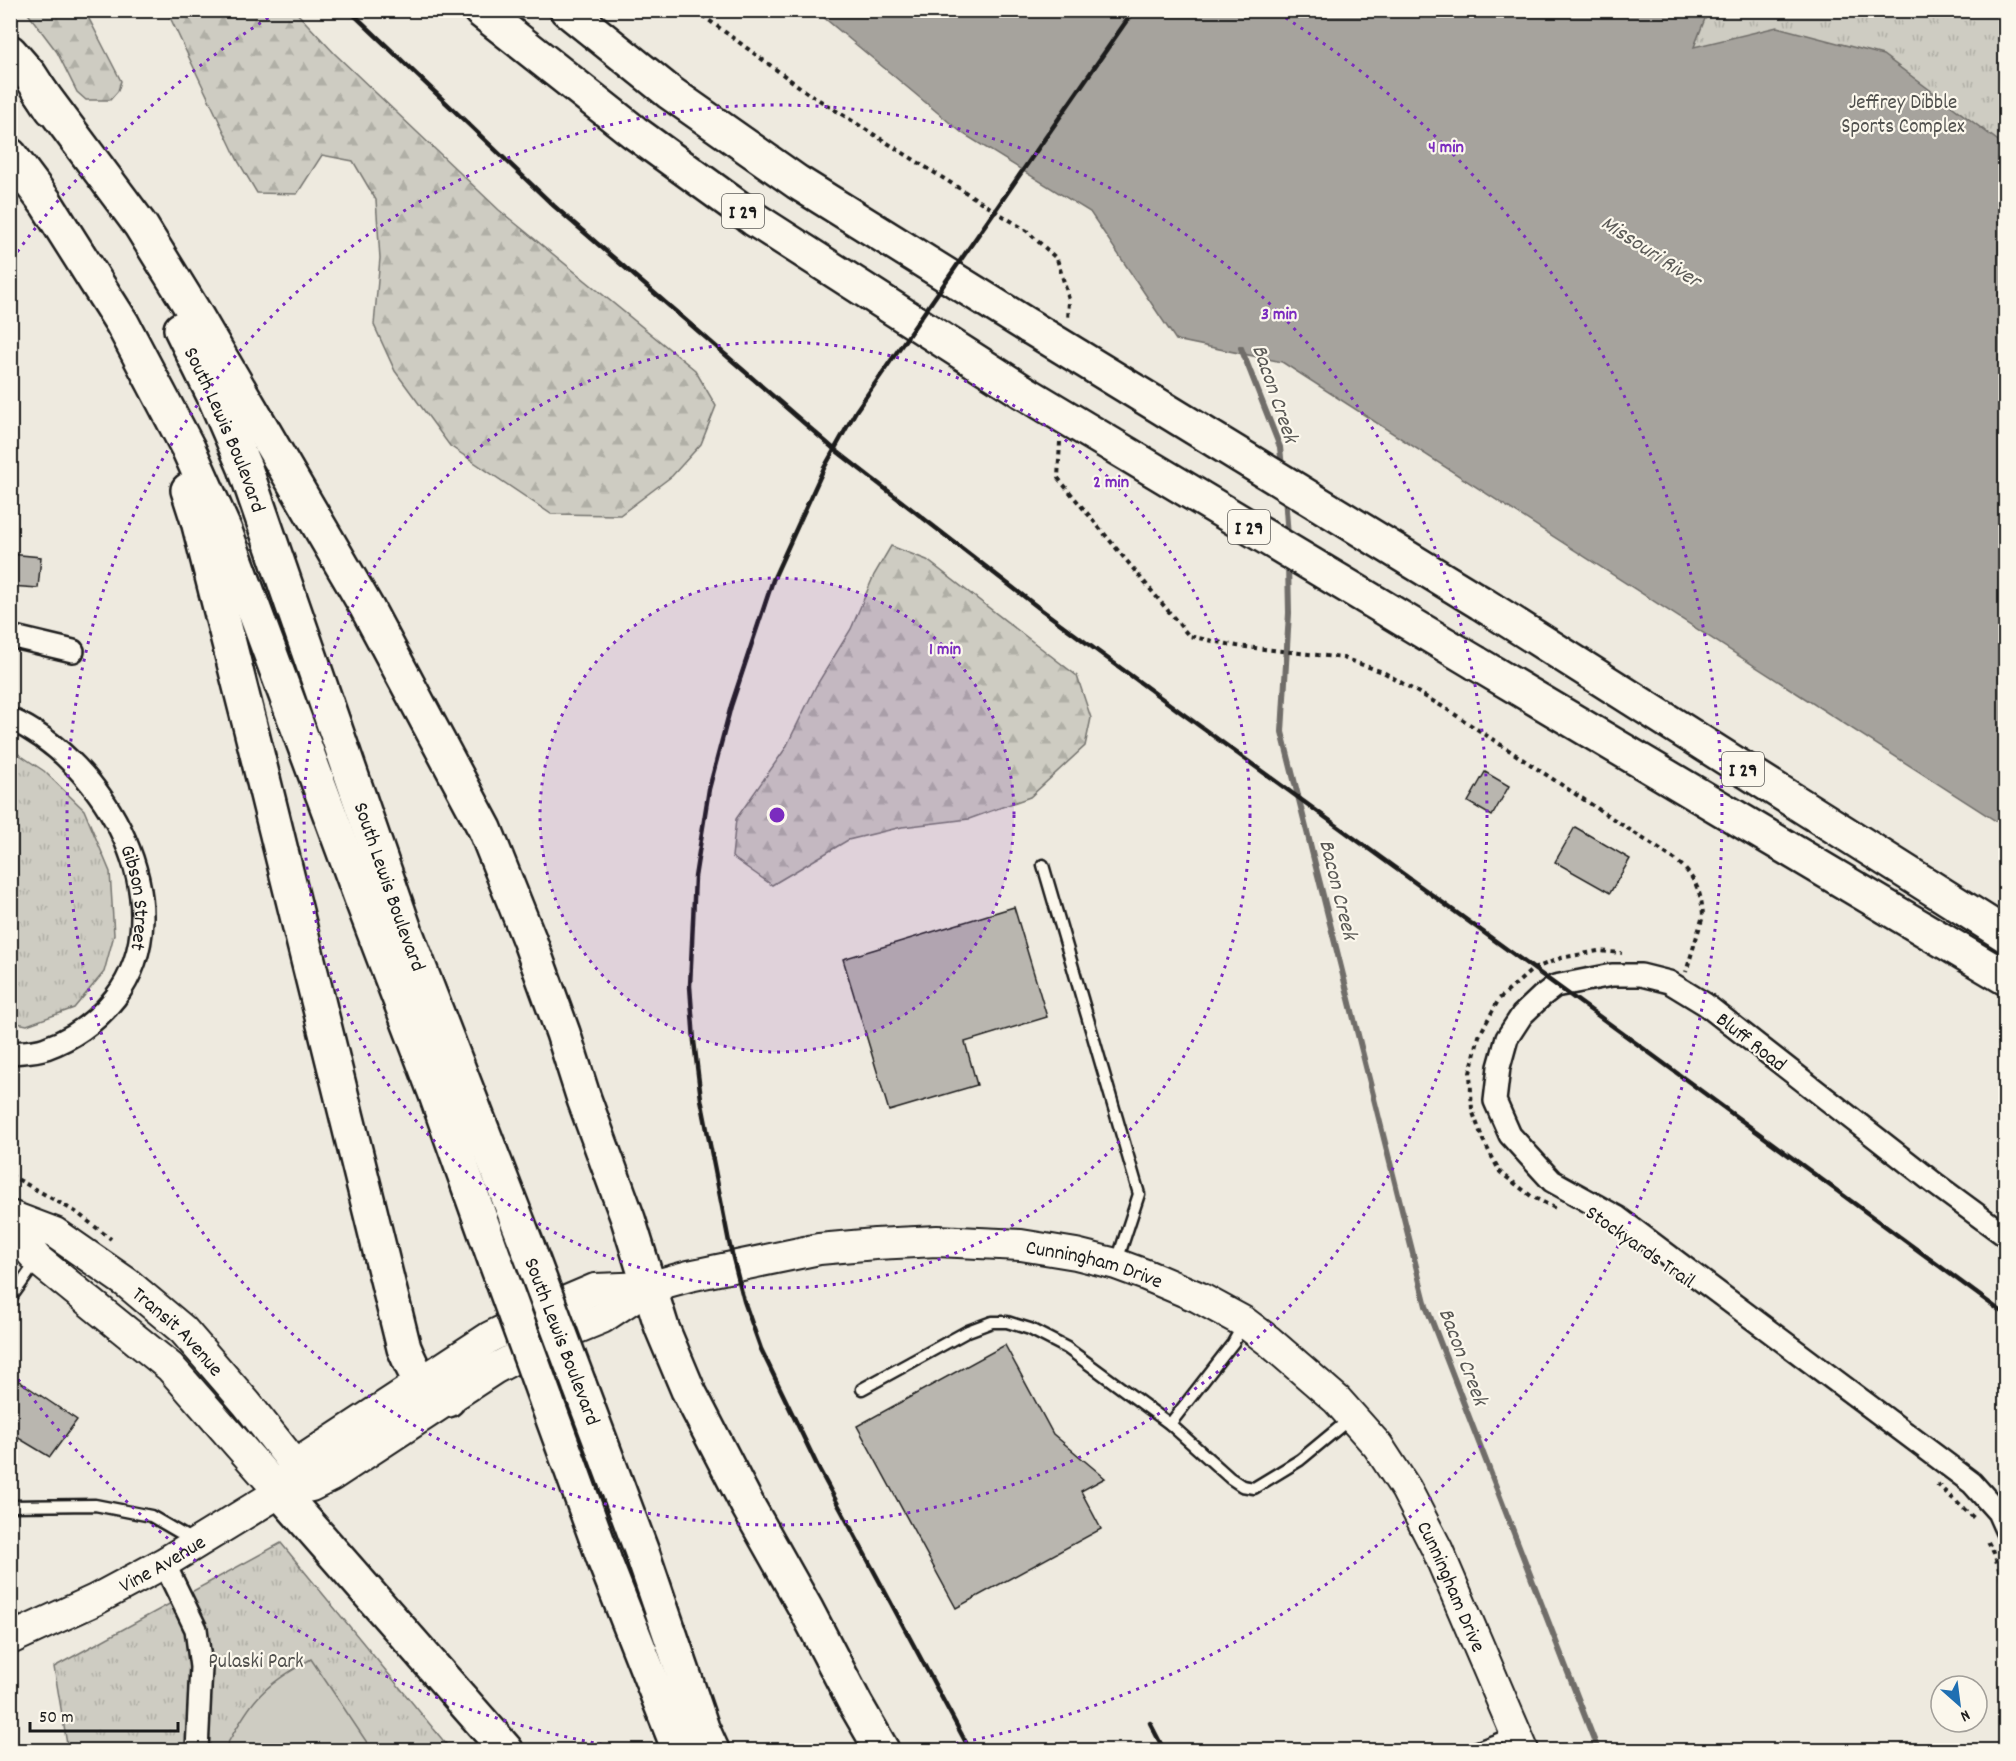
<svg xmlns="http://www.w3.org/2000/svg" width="2016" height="1761" font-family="Dekko,sans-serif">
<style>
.forest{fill:url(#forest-firs);stroke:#75746f;stroke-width:1.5}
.park{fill:url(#park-tufts);stroke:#75746f;stroke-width:1.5}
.pitch{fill:#ceccc2;stroke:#75746f;stroke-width:1.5}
.water{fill:#a6a39d;stroke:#6f6d69;stroke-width:1.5}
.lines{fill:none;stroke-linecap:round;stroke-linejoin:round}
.stream{stroke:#6f6d69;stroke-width:6}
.building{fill:#b9b6af;stroke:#1c1c1c;stroke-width:1.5}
.lane-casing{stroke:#1c1c1c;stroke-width:15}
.street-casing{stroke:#1c1c1c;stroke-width:26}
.secondary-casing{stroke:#1c1c1c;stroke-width:34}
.primary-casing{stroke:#1c1c1c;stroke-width:38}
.highway-casing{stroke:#1c1c1c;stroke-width:38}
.path{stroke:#1c1c1c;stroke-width:4;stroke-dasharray:4.5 4.5;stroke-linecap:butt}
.lane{stroke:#fbf7ec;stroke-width:10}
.street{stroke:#fbf7ec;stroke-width:21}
.secondary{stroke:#fbf7ec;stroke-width:30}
.primary{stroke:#fbf7ec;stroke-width:33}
.highway{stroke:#fbf7ec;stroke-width:33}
.rail{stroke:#1c1c1c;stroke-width:4.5}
.primary-bridge-casing{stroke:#1c1c1c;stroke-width:38;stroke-linecap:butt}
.highway-bridge-casing{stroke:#1c1c1c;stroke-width:38;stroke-linecap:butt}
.primary-bridge{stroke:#fbf7ec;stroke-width:33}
.highway-bridge{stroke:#fbf7ec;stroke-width:33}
.ring{fill:none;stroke:#7b2cbf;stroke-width:3;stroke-dasharray:3 6}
.labels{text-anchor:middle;stroke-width:4.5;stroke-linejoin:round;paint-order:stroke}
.shield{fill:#fbf7ec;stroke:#5f5e5a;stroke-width:1.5}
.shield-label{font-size:20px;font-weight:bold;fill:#1c1c1c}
.park-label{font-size:21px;fill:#51514e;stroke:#fbf7ec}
.street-label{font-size:21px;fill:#1c1c1c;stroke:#fbf7ec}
.water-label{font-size:22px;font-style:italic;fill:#5a5956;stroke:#fbf7ec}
.centre{fill:#7b2cbf;stroke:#fbf7ec;stroke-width:3}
.ring-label{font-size:18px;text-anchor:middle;font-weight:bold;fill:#7b2cbf;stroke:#fbf7ec;stroke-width:4.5;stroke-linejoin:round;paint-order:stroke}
</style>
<defs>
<pattern id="forest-firs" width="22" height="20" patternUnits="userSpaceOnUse" patternTransform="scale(1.5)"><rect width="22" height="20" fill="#ceccc2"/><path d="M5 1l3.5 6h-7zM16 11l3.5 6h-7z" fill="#b0afa6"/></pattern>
<pattern id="park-tufts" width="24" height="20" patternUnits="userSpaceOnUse" patternTransform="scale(1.5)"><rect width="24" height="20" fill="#ceccc2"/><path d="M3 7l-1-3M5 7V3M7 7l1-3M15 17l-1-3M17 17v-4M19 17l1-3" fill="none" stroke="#b0afa6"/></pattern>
</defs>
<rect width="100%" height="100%" fill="#eeeadf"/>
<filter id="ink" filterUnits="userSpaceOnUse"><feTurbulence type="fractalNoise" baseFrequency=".0167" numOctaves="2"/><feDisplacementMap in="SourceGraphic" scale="12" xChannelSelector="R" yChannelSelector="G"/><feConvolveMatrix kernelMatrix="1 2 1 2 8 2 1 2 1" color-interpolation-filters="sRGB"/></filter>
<g filter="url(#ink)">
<g class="forest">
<path d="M26,11H85L121,81L118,91L110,100H86L77,92L57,52Z"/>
<path d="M167,11H295L335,54L499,210L695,370L716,406L701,444L672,476L620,515L551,514L450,446L395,371L374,325L380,258L376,200L353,161L322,155L297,194L257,193L238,161Z"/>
<path d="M891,546L927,560L1077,676L1091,718L1085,746L1030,797L969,819L902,827L848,840L772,885L732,857L736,819L785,749L816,686L851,629L874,575Z"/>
</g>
<g class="park">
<path d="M1614,10L2005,11V311Z"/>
<path d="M11,749L44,771L84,810L110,872L114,935L104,972L74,1008L27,1025L11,1022Z"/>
<path d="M281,1543L451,1750H68L54,1667Z"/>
</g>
<path class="pitch" d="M311,1659L372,1750H224C233,1734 242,1717 254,1702C269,1683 291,1671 311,1659Z"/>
<path class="water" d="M1708,11L1694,47L1777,27L1883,55L2005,146V827L1282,362L1176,340L1090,212L962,133L816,11Z"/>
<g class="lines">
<g class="stream">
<path d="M1241,348L1280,447L1282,468"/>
<path d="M1285,496L1288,537"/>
<path d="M1288,562L1289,613L1282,732L1426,1306L1598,1750"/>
</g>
</g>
<g class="building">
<path d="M10,554L41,557L38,588L10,586Z"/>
<path d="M1485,772L1509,786L1492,816L1468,802Z"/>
<path d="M1575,827L1630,859L1610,893L1555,862Z"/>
<path d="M1014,907L1047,1017L965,1042L977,1085L889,1111L843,959Z"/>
<path d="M1005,1345L1053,1434L1105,1478L1081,1491L1101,1529L956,1608L857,1426Z"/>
<path d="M10,1375L77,1420L50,1457L10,1433Z"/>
</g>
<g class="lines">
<g class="lane-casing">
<g id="lane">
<path d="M1043,865L1139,1194L1116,1264"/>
<path d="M10,1299L37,1261"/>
<path d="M862,1389L968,1331L992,1322H1007L1030,1329L1067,1348L1170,1424L1230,1478L1242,1486L1254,1488L1300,1460L1352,1417"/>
<path d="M1170,1424L1233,1343L1243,1325"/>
<path d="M10,1506L95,1505L151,1516L194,1541"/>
<path d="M10,1612L20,1631"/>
<path d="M1470,1750L1514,1733"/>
</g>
</g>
<g class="street-casing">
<g id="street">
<path d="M10,636L73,651"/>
<path id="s1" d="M10,719C105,761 186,905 115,998C97,1021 74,1038 46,1048C36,1052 22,1052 10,1053"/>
<path d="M2006,1236L1934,1183L1705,1004L1669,982L1641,975H1612L1555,986L1542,996L1522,1015L1507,1038L1499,1067L1495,1101L1510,1135L1552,1181L1617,1217L1972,1483L1998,1512L2006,1530"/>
<path d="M164,1563L196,1629L201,1667L197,1750"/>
</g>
</g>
<g class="secondary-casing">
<g id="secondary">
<path id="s2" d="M10,1216L55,1233L127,1283L183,1330L247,1404L308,1481"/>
<path d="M10,1228L38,1260L170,1367L280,1492"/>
<path d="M280,1492L295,1465L490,1337L541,1312L595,1289L649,1287"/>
<path id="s3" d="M10,1639L95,1600L164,1563L280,1492L311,1486L331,1476L494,1369L553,1338L602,1318L649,1287L689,1276L819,1249L875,1244L937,1241L1021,1245L1076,1254L1116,1264L1146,1275L1198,1297L1244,1322L1269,1341L1337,1400L1378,1446L1406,1489L1437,1549L1523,1750"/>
</g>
</g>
<g class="primary-casing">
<g id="primary">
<path d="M10,52L30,75L52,109"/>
<path d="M41,92L141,226L194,312L367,608L485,829L529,939L563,1033L584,1099L628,1219L662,1328L688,1390L748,1506L806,1609L856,1705L882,1750"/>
<path d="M10,155L46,203L122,323L188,448L225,531L361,898L435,1092L496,1263"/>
<path id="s4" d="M181,329L213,394L245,468L406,933L528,1248"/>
<path d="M188,490L198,521C269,796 335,1072 404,1348C415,1374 421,1389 448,1400"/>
<path d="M579,1384L643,1555L702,1728L712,1750"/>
<path d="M546,1400L605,1562L679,1750"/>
<path d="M280,1492L506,1750"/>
</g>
</g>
<g class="highway-casing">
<g id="highway">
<path d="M480,10L634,132L754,219L1022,391"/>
<path d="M567,10L669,92L797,182L1030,327"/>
<path d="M1481,603L2006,935"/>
<path d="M1476,663L2006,978"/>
</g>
</g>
<g class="path">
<path d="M695,10L808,93L1027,231L1057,259L1069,299L1068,321"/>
<path d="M1996,10L2006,16"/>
<path d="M1060,442L1058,478L1189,636L1237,646L1343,658L1383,672L1445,708L1677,861C1695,877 1702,893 1703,916L1686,972"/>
<path d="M10,1175L76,1212L111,1239"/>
<path d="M1555,1208L1531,1196L1500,1172L1483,1140L1472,1110L1470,1073L1479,1036L1499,999L1533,969L1561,958L1598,951L1622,953"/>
<path d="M1937,1484L1976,1520"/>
<path d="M1988,1542L1994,1553L2006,1593"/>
</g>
<use href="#lane" class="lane"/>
<use href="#street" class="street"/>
<use href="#secondary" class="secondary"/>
<use href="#primary" class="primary"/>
<use href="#highway" class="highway"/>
<g class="rail">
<path d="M349,10L554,206L834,449L1039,608L1179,711L1651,1054L2006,1315"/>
<path d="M1150,1723L1164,1750"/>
<path d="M970,1750L819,1469L761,1349L744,1301L729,1242L701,1099L694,1041L690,986L695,877L709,789L731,706L773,580L824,468L856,411L1134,10"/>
</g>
<g class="primary-bridge-casing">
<g id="primary-bridge">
<path d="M528,1248L579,1384"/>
<path d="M496,1263L546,1400"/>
</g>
</g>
<g class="highway-bridge-casing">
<g id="highway-bridge">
<path d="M1030,327L1481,603"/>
<path d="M1022,391L1476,663"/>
</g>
</g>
<use href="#primary-bridge" class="primary-bridge"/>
<use href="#highway-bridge" class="highway-bridge"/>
</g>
</g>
<circle cx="777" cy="815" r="237" fill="#7b2cbf" fill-opacity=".12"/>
<g class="ring">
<circle cx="777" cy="815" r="237"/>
<circle cx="777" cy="815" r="473"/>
<circle cx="777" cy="815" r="710"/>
<path d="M629 1749A946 946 0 0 1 12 1371M12 259A946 946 0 0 1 276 13M1278 13A946 946 0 0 1 925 1749"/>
</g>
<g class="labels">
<g class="shield">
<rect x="722" y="194" width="42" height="34" rx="4.5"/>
<rect x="1228" y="510" width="42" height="34" rx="4.5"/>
<rect x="1722" y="752" width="42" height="34" rx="4.5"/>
</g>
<g class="shield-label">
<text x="743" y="218">I 29</text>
<text x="1249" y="534">I 29</text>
<text x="1743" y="776">I 29</text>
</g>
<g class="park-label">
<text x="1903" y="108">Jeffrey Dibble<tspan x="1903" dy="24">Sports Complex</tspan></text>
<text x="256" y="1667">Pulaski Park</text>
</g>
<g class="street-label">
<text dy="7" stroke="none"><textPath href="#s4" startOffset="110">South Lewis Boulevard</textPath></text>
<text dy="7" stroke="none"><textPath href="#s4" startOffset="596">South Lewis Boulevard</textPath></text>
<text dy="7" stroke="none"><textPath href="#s1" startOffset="230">Gibson Street</textPath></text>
<text transform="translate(1752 1041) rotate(38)" y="7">Bluff Road</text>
<text transform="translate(1641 1246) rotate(35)" y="7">Stockyards Trail</text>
<text dy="7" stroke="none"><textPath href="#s3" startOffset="1185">Cunningham Drive</textPath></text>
<text dy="7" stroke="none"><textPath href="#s2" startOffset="206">Transit Avenue</textPath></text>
<text transform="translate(563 1341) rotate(69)" y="7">South Lewis Boulevard</text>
<text dy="7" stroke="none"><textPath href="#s3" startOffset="170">Vine Avenue</textPath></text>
<text dy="7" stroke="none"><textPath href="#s3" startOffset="1689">Cunningham Drive</textPath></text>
</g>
<g class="water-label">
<text transform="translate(1652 250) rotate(33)" y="8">Missouri River</text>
<text transform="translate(1277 393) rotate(71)" y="8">Bacon Creek</text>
<text transform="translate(1340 889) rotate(76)" y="8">Bacon Creek</text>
<text transform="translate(1465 1356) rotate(69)" y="8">Bacon Creek</text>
</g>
</g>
<circle cx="777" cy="815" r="9" class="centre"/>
<g class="ring-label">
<text x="1446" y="152">4 min</text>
<text x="1279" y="319">3 min</text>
<text x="1111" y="487">2 min</text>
<text x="945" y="654">1 min</text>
</g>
<rect width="2016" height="1761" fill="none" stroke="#fbf7ec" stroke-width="36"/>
<rect x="18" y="18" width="1980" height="1725" fill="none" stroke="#1c1c1c" stroke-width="2" filter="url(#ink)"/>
<g transform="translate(1959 1704) rotate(152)"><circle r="28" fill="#fbf7ec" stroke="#a29f99" stroke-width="1.5"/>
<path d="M0-4.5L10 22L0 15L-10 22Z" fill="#1f6fb2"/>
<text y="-9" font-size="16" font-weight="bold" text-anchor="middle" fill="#1c1c1c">N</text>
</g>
<path d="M30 1722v9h148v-9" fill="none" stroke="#1c1c1c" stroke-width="3"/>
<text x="39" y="1722" font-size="18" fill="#1c1c1c" stroke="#fbf7ec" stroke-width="4.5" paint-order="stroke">50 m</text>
</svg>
